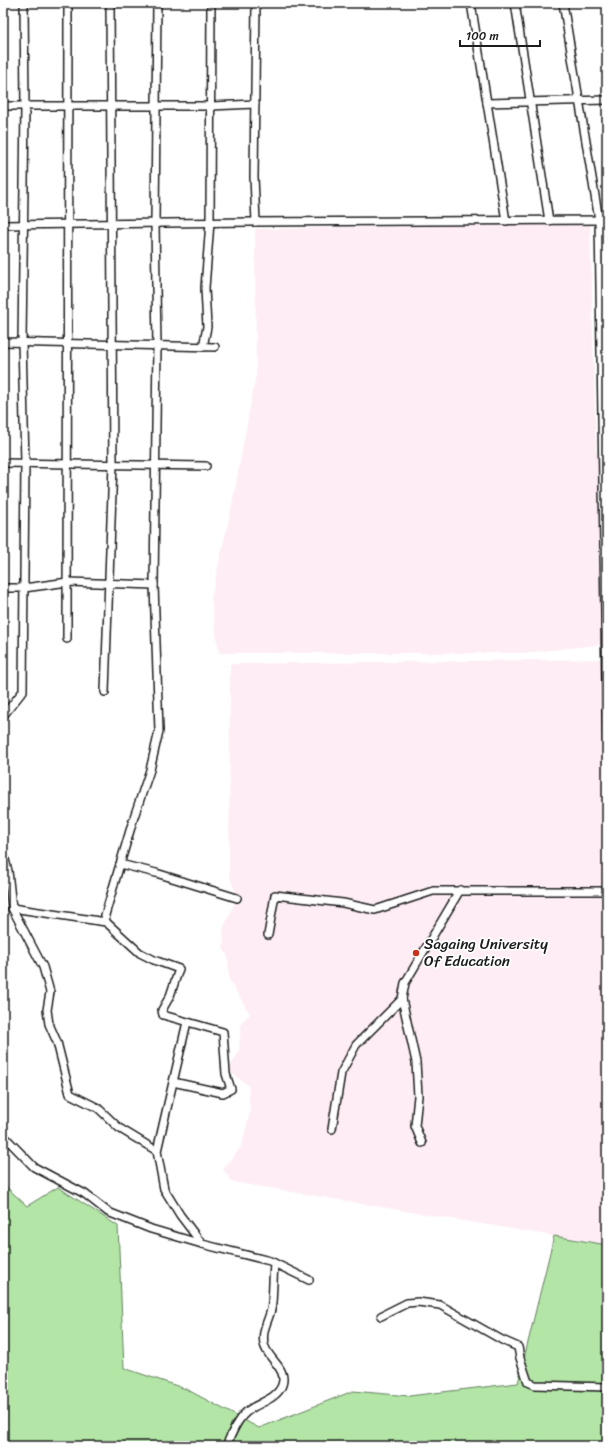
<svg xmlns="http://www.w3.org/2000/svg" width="610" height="1449" font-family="Sriracha,sans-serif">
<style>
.built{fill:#feedf5}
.green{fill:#b2e5a6;stroke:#678061}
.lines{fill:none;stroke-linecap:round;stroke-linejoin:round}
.minor-casing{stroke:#1c1c1c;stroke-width:10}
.minor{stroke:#fff;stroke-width:7}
.poi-dot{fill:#c8321e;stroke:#fff;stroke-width:1.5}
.labels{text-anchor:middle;stroke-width:3.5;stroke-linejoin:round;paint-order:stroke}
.poi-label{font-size:15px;fill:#1c1c1c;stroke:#fff;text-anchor:start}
</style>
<rect width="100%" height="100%" fill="#fff"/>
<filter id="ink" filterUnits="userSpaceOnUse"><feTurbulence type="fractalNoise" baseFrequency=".025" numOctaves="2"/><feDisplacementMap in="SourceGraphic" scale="8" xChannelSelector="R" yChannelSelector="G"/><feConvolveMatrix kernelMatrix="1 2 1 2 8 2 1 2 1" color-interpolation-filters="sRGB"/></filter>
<g filter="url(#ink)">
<g class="built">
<path d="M590,224L596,452H607V644L523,653H219L211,599L232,505L256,374L255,229Z"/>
<path d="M607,659V1245L232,1182L223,1169L241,1147L250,1113L248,1085L228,1071L239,1051L241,1023L250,1014L229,980L228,957L223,948L224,942L223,929L237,898L229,874L230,664Z"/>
</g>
<path class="green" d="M3,1184L27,1206L58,1187L118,1226L124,1368L186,1389L259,1428L353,1391L409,1396L518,1383L554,1236L607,1245V1446H3Z"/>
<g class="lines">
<g class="minor-casing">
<g id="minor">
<path d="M157,3L155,223L157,346L154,585L159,731L150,770L134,817L105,915L106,922L140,953L154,960L179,969L170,996L162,1010L163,1015L223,1032L226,1074L231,1089L223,1093L173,1082"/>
<path d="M471,3L506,221"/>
<path d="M515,3L549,221"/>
<path d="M563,3L599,220L607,745"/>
<path d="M487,103L607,100"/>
<path d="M3,106H211L255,104"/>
<path d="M256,222L254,177L256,3"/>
<path d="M3,225L250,222L607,220"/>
<path d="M3,342L215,347"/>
<path d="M203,347L207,327L205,288L210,222L211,3"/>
<path d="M3,463L206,466"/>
<path d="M3,588H24L68,582L154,585"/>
<path d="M67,639L68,3"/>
<path d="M105,692L113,464L110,3"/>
<path d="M3,716L23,691L25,463L22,342L25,106L24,3"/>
<path d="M3,852L8,871L12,908L43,967L50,992L47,1010L49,1024L57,1042L70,1094L98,1108L119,1128L157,1151L164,1189L180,1215L202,1244L270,1261L309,1280"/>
<path d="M120,864L156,873L237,898"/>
<path d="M12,908L106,922"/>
<path d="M268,935L275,895L343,903L375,910L433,891H607"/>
<path d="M332,1129L341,1073L356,1045L402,999"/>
<path d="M3,1135L34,1167L85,1194L108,1212L151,1229L202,1244"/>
<path d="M422,1143L415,1126L418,1096L416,1062L402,999L405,983L460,890"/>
<path d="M157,1151L187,1022"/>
<path d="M381,1316L407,1303L418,1302L440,1305L502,1340L518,1347L520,1358L528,1382L535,1385L607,1387"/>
<path d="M226,1446C232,1434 237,1418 249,1410C260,1402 277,1399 282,1385C288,1368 267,1359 264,1344C261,1327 271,1319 272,1303C273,1290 273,1277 274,1263"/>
</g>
</g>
<use href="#minor" class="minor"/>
</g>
</g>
<circle class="poi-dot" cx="416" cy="953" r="4"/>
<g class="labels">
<g class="poi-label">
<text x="424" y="949">Sagaing University<tspan x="424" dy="17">Of Education</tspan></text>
</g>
</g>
<rect width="610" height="1449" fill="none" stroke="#fff" stroke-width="16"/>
<rect x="8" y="8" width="594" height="1433" fill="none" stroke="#1c1c1c" stroke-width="1.5" filter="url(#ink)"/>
<path d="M460 40v6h80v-6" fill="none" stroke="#1c1c1c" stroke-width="2"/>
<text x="466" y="40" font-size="12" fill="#1c1c1c" stroke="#ffffff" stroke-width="3" paint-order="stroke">100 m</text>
</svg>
